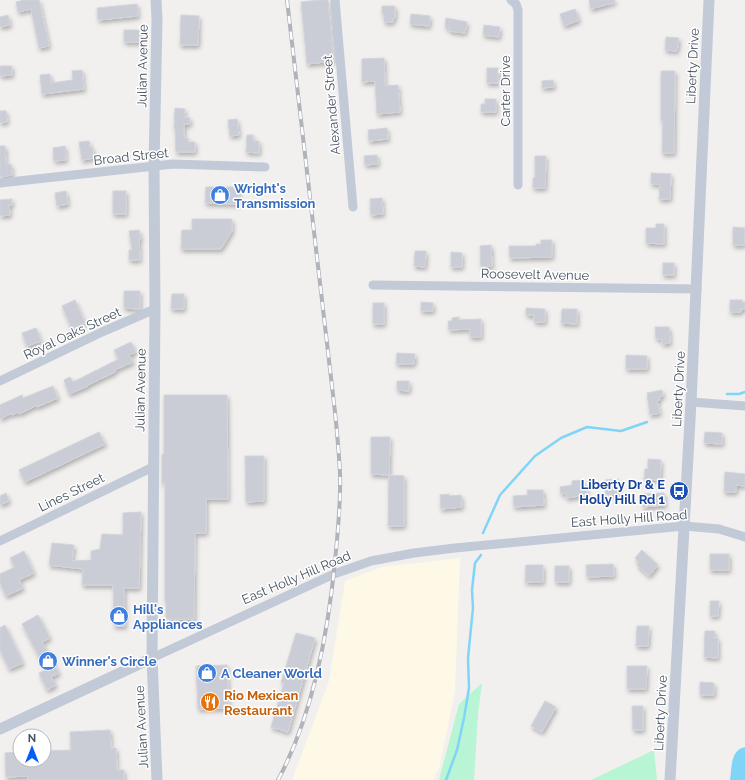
<svg xmlns="http://www.w3.org/2000/svg" width="745" height="780" font-family="Raleway,sans-serif">
<style>
.commercial{fill:#fef9e6}
.green{fill:#b8f5d4}
.water{fill:#80d5f7}
.lines{fill:none;stroke-linecap:round;stroke-linejoin:round}
.stream{stroke:#80d5f7;stroke-width:2.5}
.building{fill:#cacdd5;stroke:#d2d4db;filter:url(#shadow)}
.minor{stroke:#c1cad6;stroke-width:9}
.tertiary{stroke:#c1cad6;stroke-width:11}
.rail-casing{stroke:#b0b3ba;stroke-width:4}
.rail{stroke:#fff;stroke-width:2.5;stroke-dasharray:8;stroke-linecap:butt}
.labels{text-anchor:middle;stroke-width:3;stroke-linejoin:round;paint-order:stroke}
.street-label{font-size:13px;fill:#45515f;stroke:#fff}
.shop-label{font-size:13px;font-weight:bold;fill:#366cbe;stroke:#fff;text-anchor:start}
.transit-label{font-size:13px;font-weight:bold;fill:#164399;stroke:#fff;text-anchor:end}
.food-label{font-size:13px;font-weight:bold;fill:#c56008;stroke:#fff;text-anchor:start}
</style>
<defs>
<filter id="shadow"><feDropShadow dx="1.5" dy="3" stdDeviation="2" flood-color="#0004"/></filter>
</defs>
<rect width="100%" height="100%" fill="#f2efef"/>
<path class="commercial" d="M460,558L455,691L439,769L433,780H292L329,681L345,581L382,567Z"/>
<g class="green">
<path d="M482,683L478,714L474,780H439L459,704Z"/>
<path d="M654,750L657,780H591Z"/>
</g>
<path class="water" d="M745,747V780H730C732,768 730,750 745,747Z"/>
<g class="lines">
<g class="stream">
<path d="M727,394H739L745,392"/>
<path d="M483,533L500,495L535,456L561,438L587,427L621,431L647,422"/>
<path d="M446,780L457,750L464,718L469,688L468,658L473,608L472,590L475,563L481,555"/>
</g>
</g>
<g class="building">
<path d="M24,0H39L49,46L39,48L31,9L18,12L16,2Z"/>
<path d="M320,0H328L334,61L307,64L301,2Z"/>
<path d="M589,0H615V2L591,9Z"/>
<path d="M137,4L138,16L98,20L97,8Z"/>
<path d="M382,6H395V18H393V22H384V14H382Z"/>
<path d="M575,9L579,20L564,26L560,14Z"/>
<path d="M411,14L430,16L429,26L410,24Z"/>
<path d="M8,15L10,25L0,27V17Z"/>
<path d="M181,15L199,16L198,45H180Z"/>
<path d="M446,18L467,22L465,33L449,31L450,28L445,27Z"/>
<path d="M484,25L500,27L499,37L483,35Z"/>
<path d="M124,30H139L140,42H124Z"/>
<path d="M666,37L679,38L677,51L665,50Z"/>
<path d="M384,58L385,86L398,85L400,112L377,114L375,81L362,82V59Z"/>
<path d="M0,66H12V75L0,76Z"/>
<rect x="487" y="68" width="11" height="15"/>
<path d="M82,70L84,89L42,94L40,75L50,74L51,83L73,80L72,71Z"/>
<path d="M661,71H675L674,153H662L663,121H661Z"/>
<path d="M553,80L554,87L542,88V81Z"/>
<path d="M485,99H496V112H481V104H485Z"/>
<path d="M175,108L185,109L184,117L190,118V124H184V138H188V142H195V152H176L175,128H174Z"/>
<path d="M0,111H6L7,122L0,123Z"/>
<path d="M237,119L239,135L230,136L228,120Z"/>
<path d="M387,128L388,139L369,141L368,130Z"/>
<path d="M247,135H253V141H259V153L246,152Z"/>
<path d="M89,141L90,147H92L94,158L82,160L79,142Z"/>
<path d="M0,146H5L6,165L11,164L12,175L0,177Z"/>
<path d="M65,146L66,160L54,161L53,148Z"/>
<path d="M377,155L378,164L365,165L364,156Z"/>
<path d="M535,156H546L545,188H533V178H535Z"/>
<path d="M651,173L671,174L670,199H659L660,184H651Z"/>
<path d="M206,187H238L239,204L205,203Z"/>
<path d="M66,191L68,204L57,206L55,193Z"/>
<rect x="113" y="191" width="13" height="23"/>
<path d="M382,198L383,214L371,215L370,199Z"/>
<path d="M12,199V205H9L10,215L0,216V200Z"/>
<path d="M192,219H232V231L221,249H181L182,230H192Z"/>
<path d="M656,224H664V244L646,243V228H656Z"/>
<path d="M733,227L745,228L744,245H733Z"/>
<path d="M139,230L141,239H139L140,260H129V250H132L129,231Z"/>
<path d="M541,240H552V257L510,258L509,246H536V244H541Z"/>
<path d="M491,245L492,266L481,267L480,246Z"/>
<path d="M415,251H426L425,267L414,266Z"/>
<path d="M451,252L462,253V267H451Z"/>
<rect x="663" y="263" width="11" height="12"/>
<path d="M124,291H140V309L124,308Z"/>
<path d="M172,294H184V309H171Z"/>
<path d="M75,300L85,323L72,329L62,306Z"/>
<path d="M730,300H742V302H745V309H741V312H730Z"/>
<path d="M421,302L433,303V311H421Z"/>
<rect x="373" y="303" width="11" height="21"/>
<path d="M526,308L545,309V322H534V315H526Z"/>
<path d="M562,309H577V324L561,323Z"/>
<path d="M459,317V320L481,319V337H470V329L449,330L448,321H452V318Z"/>
<path d="M655,327H669L670,343L662,344V339H656Z"/>
<path d="M36,328L41,341L27,346L22,333Z"/>
<path d="M131,342L136,352L129,355L133,362L115,370V372L88,385V386L69,394L64,380L70,377L73,382L119,359L114,350Z"/>
<path d="M397,353L415,354L414,364H396Z"/>
<path d="M626,355L647,356V369H626Z"/>
<path d="M397,381H409V391L397,390Z"/>
<path d="M53,386L58,398L37,407V405L19,414L18,412L12,415V413L0,419V405L22,395L23,398Z"/>
<path d="M662,390L663,396L659,397L660,400L657,401L660,413L650,415L647,393Z"/>
<path d="M164,395H227L228,499H206V533H195L194,619H166V601H165V483H162V454H164Z"/>
<path d="M99,432L105,444L25,482L19,470Z"/>
<path d="M705,432L722,433V444L704,443Z"/>
<path d="M371,437H390L389,475L371,474Z"/>
<path d="M245,456H264V501L246,502Z"/>
<path d="M648,459L661,460L660,480L644,479L645,469H648Z"/>
<path d="M725,472L745,474V486L736,485V492H724Z"/>
<path d="M389,475L404,476V526H388Z"/>
<path d="M618,479L619,494L606,495L605,480Z"/>
<path d="M582,480V485H586L587,495L566,498V493L561,494L560,487L572,485V481Z"/>
<path d="M527,490H543L544,505L514,507L513,496L528,495Z"/>
<path d="M6,493L9,501L0,505V496Z"/>
<path d="M664,493L665,505L643,507L642,494Z"/>
<path d="M449,494V496L461,495L462,507L441,509L440,495Z"/>
<path d="M141,512L139,588H124L125,626H114L113,585H82L83,569L49,565L52,543L74,545L72,561L91,560V551L100,549L102,534L123,535V513Z"/>
<path d="M642,550L658,565L649,576L637,565L639,562L635,558Z"/>
<path d="M24,551L34,573L19,580L23,588L6,596L0,583V574L15,567L10,558Z"/>
<rect x="710" y="554" width="19" height="16"/>
<path d="M613,564L614,576L587,577L586,565Z"/>
<path d="M526,565H543V582H525Z"/>
<rect x="555" y="566" width="14" height="16"/>
<path d="M710,601H719L718,616H710Z"/>
<path d="M38,615L50,638L42,642L59,673L51,677L56,685L47,690L39,673L46,670L22,624Z"/>
<path d="M5,625L23,663L9,669L0,650V628Z"/>
<path d="M637,626H649L648,646H636Z"/>
<path d="M705,631H715L714,638H718V658L704,657Z"/>
<path d="M296,633L315,638L288,732L271,727L284,683H281Z"/>
<path d="M227,665L229,708L198,709L196,666Z"/>
<path d="M627,666H647L646,689H627Z"/>
<path d="M700,682L714,683V695H700Z"/>
<path d="M545,701L556,707L542,732L531,726Z"/>
<path d="M632,706H643V730H633Z"/>
<path d="M110,730L111,748H116L117,770H124V780H28V776L6,777L5,753L20,752V760H44V751L71,750L70,732Z"/>
</g>
<g class="lines">
<g class="minor">
<path d="M335,0L353,207"/>
<path d="M511,0L516,4L518,10V185"/>
<path d="M0,183L173,164L265,167"/>
<path d="M373,285L697,289"/>
<path d="M0,381L102,332L155,309"/>
<path d="M691,402L745,406"/>
<path d="M0,541L153,467"/>
<path d="M152,658L334,574L371,561L414,553L455,548L684,526L719,529L745,537"/>
</g>
<g class="tertiary">
<path d="M156,0L157,19L154,167L155,309L152,658L157,780"/>
<path d="M0,729L152,658"/>
<path d="M670,780L691,402L709,0"/>
</g>
<g class="rail-casing">
<path id="rail" d="M278,780C313,715 328,633 335,561C338,531 341,502 340,473C339,453 337,432 335,412L287,0"/>
</g>
<use href="#rail" class="rail"/>
</g>
<defs>
<g id="shop-disc" transform="scale(1)"><circle r="9.5" fill="#3f7fe0" stroke="#fff"/><path d="M-5-2.5h2.3a2.7 3.5 0 0 1 5.4 0H5L5.5 6h-11ZM-1.5-2.5h3a1.5 2.3 0 0 0-3 0Z" fill="#fff"/></g>
<g id="bus-disc" transform="scale(1)"><circle r="9.5" fill="#1a4fb4" stroke="#fff"/><path d="M-5-6H5V4H4V6H2V4H-2V6H-4V4H-5ZM-3.5-4V0h7V-4ZM-3.5 1.2v1.5H-2V1.2ZM2 1.2v1.5H3.5V1.2Z" fill="#fff"/></g>
<g id="restaurant-disc" transform="scale(1)"><circle r="9.5" fill="#e8710a" stroke="#fff"/><path d="M-5-6h1v4h1v-4h1v4h1v-4h1v5L-1.5 .5V6h-2V.5L-5-1ZM5-6V6H3V1.5H1.5Q1.5-4 5-6Z" fill="#fff"/></g>
</defs>
<g fill-rule="evenodd">
<use href="#shop-disc" x="220" y="195"/>
<use href="#bus-disc" x="679" y="491"/>
<use href="#shop-disc" x="119" y="616"/>
<use href="#shop-disc" x="48" y="661"/>
<use href="#shop-disc" x="207" y="673"/>
<use href="#restaurant-disc" x="210" y="702"/>
</g>
<g class="labels">
<g class="street-label">
<text transform="translate(142 66) rotate(-89)" y="5">Julian Avenue</text>
<text transform="translate(692 66) rotate(-87)" y="5">Liberty Drive</text>
<text transform="translate(505 91) rotate(-90)" y="5">Carter Drive</text>
<text transform="translate(331 105) rotate(-95)" y="5">Alexander Street</text>
<text transform="translate(131 156) rotate(-6)" y="5">Broad Street</text>
<text transform="translate(535 274) rotate(1)" y="5">Roosevelt Avenue</text>
<text transform="translate(72 333) rotate(-25)" y="5">Royal Oaks Street</text>
<text transform="translate(678 389) rotate(-87)" y="5">Liberty Drive</text>
<text transform="translate(140 390) rotate(-89)" y="5">Julian Avenue</text>
<text transform="translate(71 492) rotate(-26)" y="5">Lines Street</text>
<text transform="translate(629 518) rotate(-4)" y="5">East Holly Hill Road</text>
<text transform="translate(296 577) rotate(-23)" y="5">East Holly Hill Road</text>
<text transform="translate(660 713) rotate(-87)" y="5">Liberty Drive</text>
<text transform="translate(141 727) rotate(-93)" y="5">Julian Avenue</text>
</g>
<g class="shop-label">
<text x="234" y="193">Wright's<tspan x="234" dy="15">Transmission</tspan></text>
<text x="133" y="614">Hill's<tspan x="133" dy="15">Appliances</tspan></text>
<text x="62" y="666">Winner's Circle</text>
<text x="221" y="678">A Cleaner World</text>
</g>
<g class="transit-label">
<text x="665" y="489">Liberty Dr &amp; E<tspan x="665" dy="15">Holly Hill Rd 1</tspan></text>
</g>
<g class="food-label">
<text x="224" y="700">Rio Mexican<tspan x="224" dy="15">Restaurant</tspan></text>
</g>
</g>
<g transform="translate(32 748)"><circle r="19" fill="#ffffff" stroke="#b5b9bf"/>
<path d="M0-3L7 15L0 10L-7 15Z" fill="#025cf8"/>
<text y="-6" font-size="11" font-weight="bold" text-anchor="middle" fill="#45515f">N</text>
</g>
</svg>
